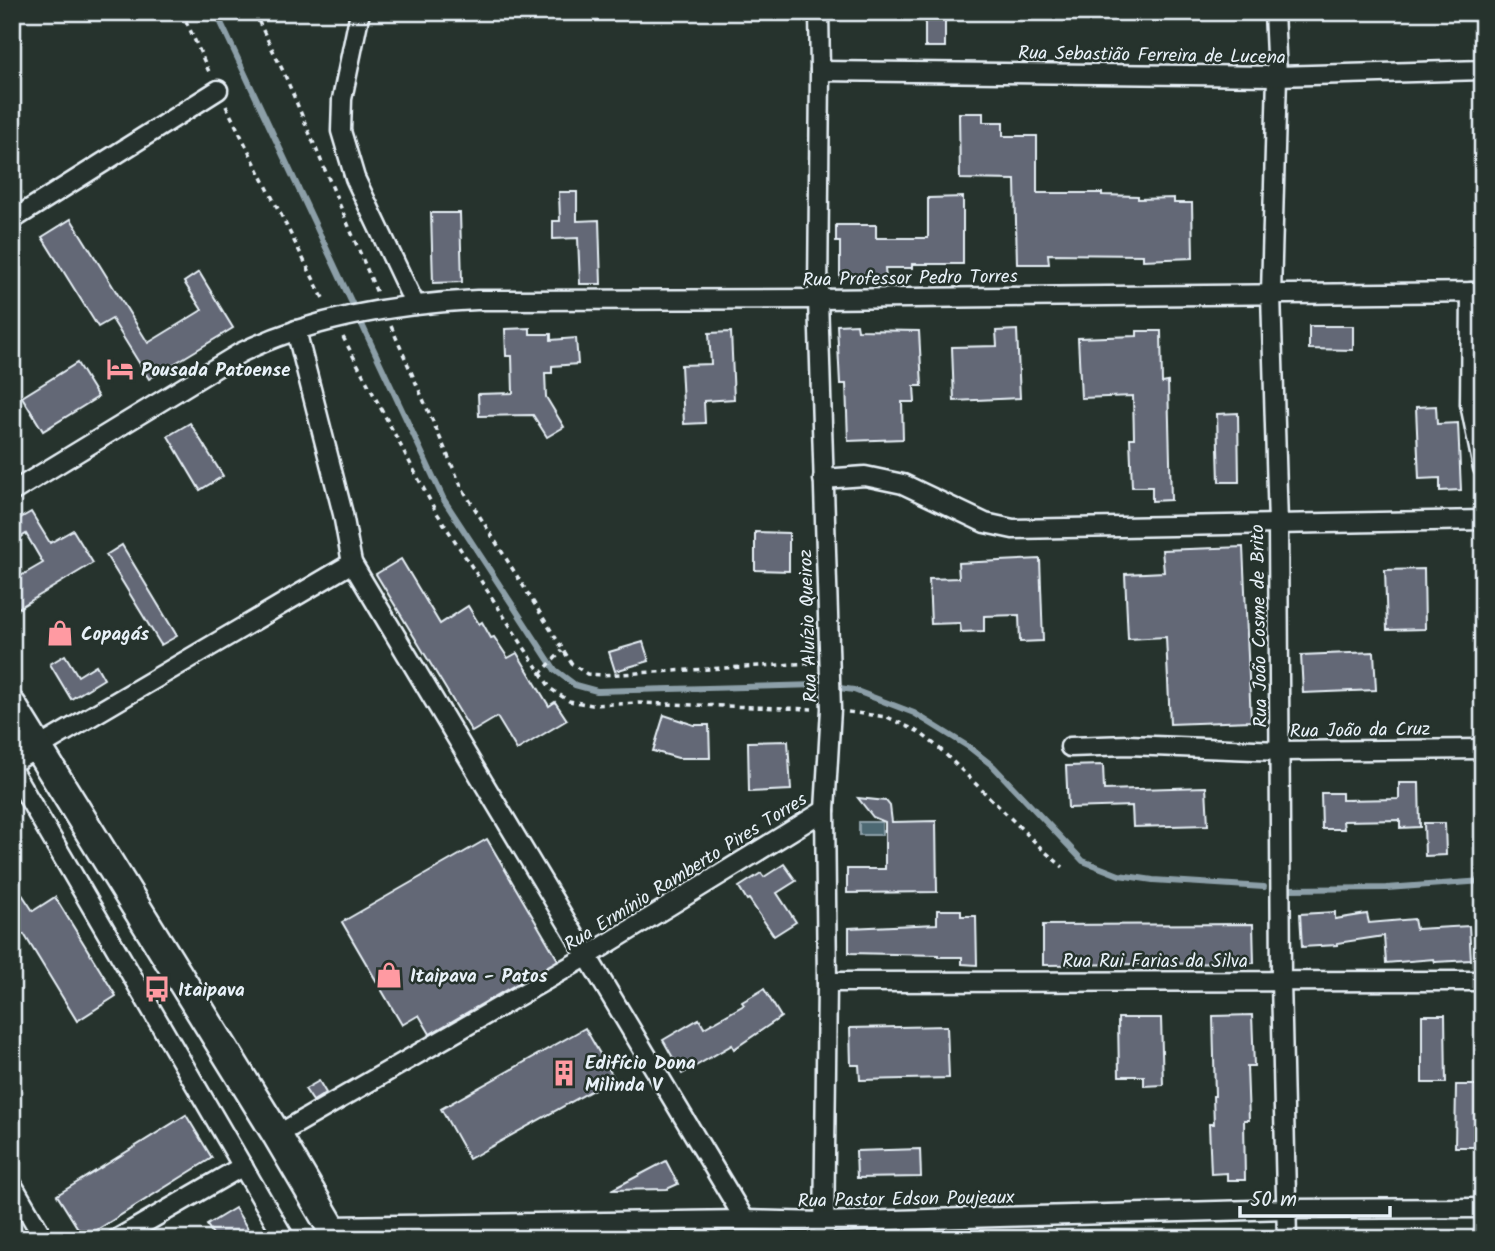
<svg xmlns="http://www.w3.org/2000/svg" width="1495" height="1251" font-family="Kalam,sans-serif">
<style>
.water{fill:#4e6973;stroke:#8c9fa8;stroke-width:2}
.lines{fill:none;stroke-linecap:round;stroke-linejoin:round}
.stream{stroke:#8c9fa8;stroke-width:6}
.building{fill:#646876;stroke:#e8f1f8;stroke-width:2}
.street-casing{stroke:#e8f1f8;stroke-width:23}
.primary-casing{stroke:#e8f1f8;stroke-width:33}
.path{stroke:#e8f1f8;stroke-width:3.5;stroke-dasharray:5 5;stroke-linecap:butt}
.street{stroke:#26332d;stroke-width:18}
.primary{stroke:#26332d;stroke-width:28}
.labels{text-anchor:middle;stroke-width:5;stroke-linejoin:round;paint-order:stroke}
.street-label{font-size:19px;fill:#e8f1f8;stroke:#26332d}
.poi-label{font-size:19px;font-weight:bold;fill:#e8f1f8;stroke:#26332d;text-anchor:start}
</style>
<rect width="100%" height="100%" fill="#26332d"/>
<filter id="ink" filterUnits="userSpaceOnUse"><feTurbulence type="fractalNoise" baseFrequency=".0143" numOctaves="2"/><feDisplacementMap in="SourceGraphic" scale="14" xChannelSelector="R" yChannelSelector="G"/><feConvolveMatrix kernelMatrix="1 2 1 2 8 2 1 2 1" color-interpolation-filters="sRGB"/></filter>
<g filter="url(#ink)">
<rect class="water" x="859" y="822" width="23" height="13"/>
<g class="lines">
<g class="stream">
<path d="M216,12L444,500L555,670L575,685L597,691L817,685L854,690L914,713L969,747L993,766L1083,861L1119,875L1153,880L1264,887"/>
<path d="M1290,889L1387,888L1483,881"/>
</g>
</g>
<g class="building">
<rect x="925" y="12" width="20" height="35"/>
<path d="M959,113H983V122H1003V136H1037V193H1102V195L1138,196V199L1174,198V203H1192L1193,258L1143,260V255L1048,254L1049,264H1017L1015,180L960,179Z"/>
<path d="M559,192H577V221L599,220L601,284H580L578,238L553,239V221H560Z"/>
<path d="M963,197V264H912V268H885L886,278H840V242H836V225H876V238H928V198Z"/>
<path d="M431,213H460L462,282L433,283Z"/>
<path d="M71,219L148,343L202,310L184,282L199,272L233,328L149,379L112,319L98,327L42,237Z"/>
<path d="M857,324L858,330L919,331L922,386H914L915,402H902L903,439L848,441L846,384H840L837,325Z"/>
<path d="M1309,326H1353V350L1309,349Z"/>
<path d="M530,328V334H551V340L576,338L578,364L552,366V373H545L546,397L564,427L547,437L533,415L479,416L478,394L513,393L512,356H506L505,329Z"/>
<path d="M1017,330L1020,398L954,401L952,347L997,346L996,331Z"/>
<path d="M1137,331H1161L1162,383L1168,382L1171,500L1152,501V487H1132L1130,438H1134L1133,396L1081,398L1078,338L1137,336Z"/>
<path d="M731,332L734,399L704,401L705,423L684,424L681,365L711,364L709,333Z"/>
<path d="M77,363L98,397L43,431L22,397Z"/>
<path d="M1436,406L1437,424L1458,423L1461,490L1440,491V478L1419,479L1416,407Z"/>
<path d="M1238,413L1239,482H1219L1217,414Z"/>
<path d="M190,423L223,476L200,490L168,436Z"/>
<path d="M31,512L50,543L73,530L93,563L12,612V581L43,563L26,534L12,543V523Z"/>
<path d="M755,532L789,533V571L755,570Z"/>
<path d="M122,545L177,636L161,645L106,555Z"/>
<path d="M1243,547L1251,721L1170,724L1166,637L1128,639L1125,574L1164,572L1162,550Z"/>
<path d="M401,559L440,624L468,606L479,624L482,622L491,638L494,637L508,658L517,653L549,706L555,702L567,720L517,750L497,717L472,732L376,574Z"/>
<path d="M1040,559L1043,641L1020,642L1019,615L984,616V631L961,632L960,623L931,624L929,579L959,578L958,563Z"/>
<path d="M1424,569L1425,629L1387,630L1385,570Z"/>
<path d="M643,642L649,661L615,671L609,652Z"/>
<path d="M1374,652L1376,690L1303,693L1301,655Z"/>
<path d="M65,655L78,676L96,665L104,679L71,699L50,664Z"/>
<path d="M664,715L694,725H709L710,758H678L653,751Z"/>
<path d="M788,741L791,790L749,792L748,742Z"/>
<path d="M1103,765L1104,790L1206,787L1208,825L1133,827L1132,806L1068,808L1066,766Z"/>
<path d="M1399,783H1419L1420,827L1400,828V820L1343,821L1344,829H1322L1321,793H1342V800L1399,799Z"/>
<path d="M858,798L886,801L890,806L892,822L936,821L937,892L847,893V869H885V822L873,817Z"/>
<path d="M1424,823H1445L1446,855L1425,856Z"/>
<path d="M487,839L558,960L430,1034L419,1015L402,1025L342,922Z"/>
<path d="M784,864L796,881L777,893L796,922L774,936L749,899L747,900L739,887L761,873L764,877Z"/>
<path d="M12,879L33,911L55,897L116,996L77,1021L24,934L12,941Z"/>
<path d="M937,910H961V916H976L977,965L962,964V957H938V955L849,953V928L937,924Z"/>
<path d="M1335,912V919L1367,914L1369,923L1414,919L1416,929L1469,926L1471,960L1435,962L1434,959L1386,963L1384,936L1337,943V945L1302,947L1300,914Z"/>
<path d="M1253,924L1254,963L1043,965V925Z"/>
<path d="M764,989L781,1017L734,1049L732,1045L682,1074L663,1040L699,1019L704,1028L744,1005L742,1002Z"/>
<path d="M1252,1015L1254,1066H1247L1249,1120H1244L1245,1180H1227V1173L1211,1174L1209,1124H1214L1213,1096H1215L1213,1016Z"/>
<path d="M1422,1015H1445L1446,1083H1422Z"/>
<path d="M1118,1018H1161L1163,1085L1144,1086V1076H1119Z"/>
<path d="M947,1026L949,1078L860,1080L859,1065H851L850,1028Z"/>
<path d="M585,1028L614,1078L469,1159L441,1109Z"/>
<path d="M319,1081L326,1093L313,1101L305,1089Z"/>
<path d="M1456,1085H1483V1147H1455Z"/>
<path d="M186,1115L212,1158L84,1238L57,1195Z"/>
<path d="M920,1149L921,1177L857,1178L856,1151Z"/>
<path d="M666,1161L678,1184L667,1189L611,1190Z"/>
<path d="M235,1208L254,1239H216L207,1225Z"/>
</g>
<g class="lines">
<g class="street-casing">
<g id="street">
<path d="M360,12L342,99L341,131L355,178L415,305"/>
<path d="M819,12L820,71L818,299L831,709L825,810L827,982L824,1239"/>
<path d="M1274,12L1277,76L1271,294L1278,524L1281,980L1287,1239"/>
<path d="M820,71L1277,76L1483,70"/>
<path d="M12,220L218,90"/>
<path d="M1471,292L1470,404L1483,468"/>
<path d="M296,330L343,514L352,563L745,1220"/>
<path d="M823,479L865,476L903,484L985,523L1013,529L1483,520"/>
<path d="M12,492L240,353C313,317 396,304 477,300L818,299L1483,292"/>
<path d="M1070,747L1128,745L1280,751L1483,749"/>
<path d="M12,763L352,563"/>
<path d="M12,770L285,1239"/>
<path d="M827,982L1483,981"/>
<path d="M277,1135L586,957L825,810"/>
<path d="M12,1184L44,1239"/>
<path d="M330,1226L745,1220L823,1222L1288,1209L1483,1208"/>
<path d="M117,1239L243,1166"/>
</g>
</g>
<g class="primary-casing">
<path id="primary" d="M12,706L277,1135L338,1239"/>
</g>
<g class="path">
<path d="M182,12L210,74"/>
<path d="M254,12L284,73L377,293"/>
<path d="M226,106L325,302"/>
<path d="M391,326L462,488L572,664L587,674L602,675L813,663"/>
<path d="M343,337L435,510L551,689L569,701L592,705L638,703L812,709"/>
<path d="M540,674L562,651"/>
<path d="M848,712L887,717L919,732L939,748L1042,849L1063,867"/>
</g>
<use href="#street" class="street"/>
<use href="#primary" class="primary"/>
</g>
</g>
<defs>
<g id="hotel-bare" transform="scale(2.1)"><path d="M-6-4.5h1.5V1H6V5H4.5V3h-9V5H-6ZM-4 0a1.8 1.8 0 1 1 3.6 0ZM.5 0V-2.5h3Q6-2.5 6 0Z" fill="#ff9aa2" stroke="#26332d" stroke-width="2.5" paint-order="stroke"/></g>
<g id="shop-bare" transform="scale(2.1)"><path d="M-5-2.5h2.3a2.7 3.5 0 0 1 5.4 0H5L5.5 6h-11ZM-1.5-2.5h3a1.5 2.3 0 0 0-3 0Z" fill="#ff9aa2" stroke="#26332d" stroke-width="2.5" paint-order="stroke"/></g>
<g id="bus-bare" transform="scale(2.1)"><path d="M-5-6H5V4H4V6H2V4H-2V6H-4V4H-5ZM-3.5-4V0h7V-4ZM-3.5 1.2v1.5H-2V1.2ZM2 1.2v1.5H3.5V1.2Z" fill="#ff9aa2" stroke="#26332d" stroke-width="2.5" paint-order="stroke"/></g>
<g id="building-bare" transform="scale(2.1)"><path d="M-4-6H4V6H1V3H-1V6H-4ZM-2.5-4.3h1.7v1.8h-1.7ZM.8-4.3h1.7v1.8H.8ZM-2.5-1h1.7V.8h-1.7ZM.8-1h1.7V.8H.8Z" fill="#ff9aa2" stroke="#26332d" stroke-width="2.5" paint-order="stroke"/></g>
</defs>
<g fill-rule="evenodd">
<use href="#hotel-bare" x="120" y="369"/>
<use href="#shop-bare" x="60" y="633"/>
<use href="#shop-bare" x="389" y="975"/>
<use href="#bus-bare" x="157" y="989"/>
<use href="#building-bare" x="564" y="1073"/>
</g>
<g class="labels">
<g class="street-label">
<text transform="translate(1152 54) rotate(1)" y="7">Rua Sebastião Ferreira de Lucena</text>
<text transform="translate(910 277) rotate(-1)" y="7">Rua Professor Pedro Torres</text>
<text transform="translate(807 626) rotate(-92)" y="7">Rua Aluízio Queiroz</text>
<text transform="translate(1258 626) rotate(-91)" y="7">Rua João Cosme de Brito</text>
<text transform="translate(1360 729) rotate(-1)" y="7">Rua João da Cruz</text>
<text transform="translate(685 871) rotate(-32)" y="7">Rua Ermínio Ramberto Pires Torres</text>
<text x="1155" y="967">Rua Rui Farias da Silva</text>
<text transform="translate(906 1198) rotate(-1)" y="7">Rua Pastor Edson Poujeaux</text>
</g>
<g class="poi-label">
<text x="141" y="376">Pousada Patoense</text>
<text x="81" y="640">Copagás</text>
<text x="410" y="982">Itaipava - Patos</text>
<text x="178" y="996">Itaipava</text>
<text x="585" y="1069">Edifício Dona<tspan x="585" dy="22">Milinda V</tspan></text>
</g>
</g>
<rect width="1495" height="1251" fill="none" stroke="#26332d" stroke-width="42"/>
<rect x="21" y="21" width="1453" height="1209" fill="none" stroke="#e8f1f8" stroke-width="2.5" filter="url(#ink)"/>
<path d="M1240 1206v10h150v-10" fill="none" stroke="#e8f1f8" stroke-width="3.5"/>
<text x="1250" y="1206" font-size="21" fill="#e8f1f8" stroke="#26332d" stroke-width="5" paint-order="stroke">50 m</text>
</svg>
